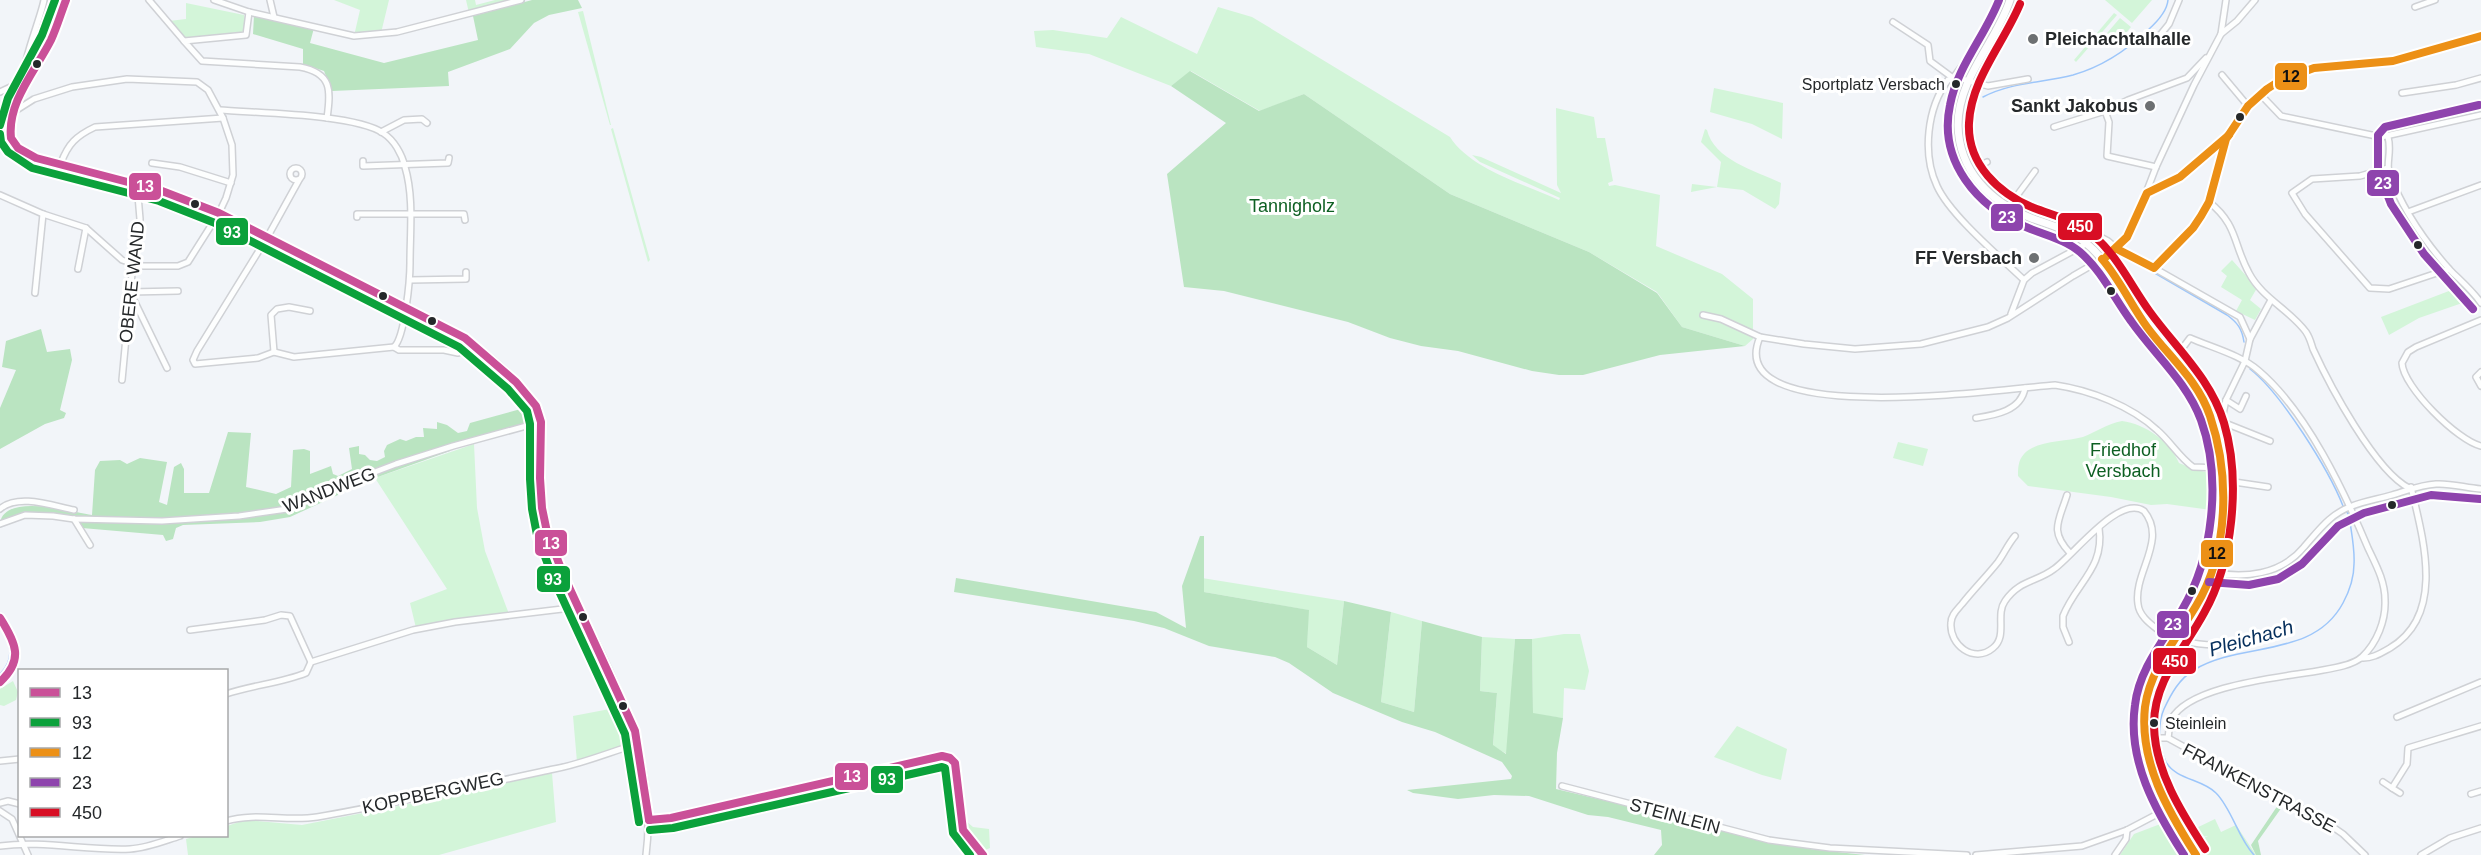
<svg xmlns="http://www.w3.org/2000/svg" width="2481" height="855" font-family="Helvetica,sans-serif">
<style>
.green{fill:#d3f5d9}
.forest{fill:#bae4c1}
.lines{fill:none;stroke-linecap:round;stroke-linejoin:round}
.stream{stroke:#9dc6fa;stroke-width:1.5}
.minor-casing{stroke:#cfd1d5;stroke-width:8}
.major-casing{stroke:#cfd1d5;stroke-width:9}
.minor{stroke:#fdfefe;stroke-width:5}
.major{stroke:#fdfefe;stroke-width:7}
.bus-1-casing{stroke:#fff;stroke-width:12}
.bus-2-casing{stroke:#fff;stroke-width:12}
.bus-3-casing{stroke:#fff;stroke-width:12}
.bus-4-casing{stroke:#fff;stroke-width:12}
.bus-5-casing{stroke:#fff;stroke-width:12}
.bus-1{stroke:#ca5098;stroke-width:8}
.bus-2{stroke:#0ba13b;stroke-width:8}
.bus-3{stroke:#ec9016;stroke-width:8}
.bus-4{stroke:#8e44ad;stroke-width:8}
.bus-5{stroke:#d80e24;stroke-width:8}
.poi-dot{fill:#6d7072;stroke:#fff;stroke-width:2}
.bus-dot{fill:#25282a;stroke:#fff;stroke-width:2}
.labels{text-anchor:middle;stroke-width:6;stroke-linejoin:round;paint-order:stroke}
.bus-label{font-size:16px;fill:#25282a;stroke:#fff;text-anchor:end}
.poi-label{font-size:18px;font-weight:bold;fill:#25282a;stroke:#fff;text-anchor:end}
.park-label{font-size:18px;fill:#0d5f22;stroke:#fff}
.street-label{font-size:18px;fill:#25282a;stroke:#fff}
.water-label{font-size:20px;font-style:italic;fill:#062f5c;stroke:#fff}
.line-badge{stroke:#fff;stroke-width:2}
.badge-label{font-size:16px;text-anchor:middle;font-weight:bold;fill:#fff}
.pale-badge-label{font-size:16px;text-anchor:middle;font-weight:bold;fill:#111}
</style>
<rect width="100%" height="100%" fill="#f2f5f9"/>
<g class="green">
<path d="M334,0H389L381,33L354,36L360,10Z"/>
<path d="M466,0H475L476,5L495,0H515L469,13Z"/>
<path d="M2105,0H2152L2132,23Z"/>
<path d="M186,3L244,15L246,22L244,25L246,27L242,32L184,38L169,21L186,19Z"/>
<path d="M1218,7L1252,17L1450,137C1470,169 1526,185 1559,200L1560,198L1480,162L1472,155L1481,157L1561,193L1557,185L1556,108L1594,117L1597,138H1605L1613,181L1608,183L1609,186L1615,185L1660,195L1656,246L1722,274L1753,299V339L1745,346L1682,327L1657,292L1589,252L1450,194L1304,94L1260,111L1191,71L1171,86L1089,54L1036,47L1034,31L1053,30L1107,38L1121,17L1197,54Z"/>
<path d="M583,11L611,125H610L578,12Z"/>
<path d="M2114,13L2117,15L2076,62L2074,60Z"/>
<path d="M2120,18L2131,27L2117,43L2110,37L2105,42L2102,39Z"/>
<path d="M1714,88L1783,103L1782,139L1752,124L1710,112Z"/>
<path d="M613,128L650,260L648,262L611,129Z"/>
<path d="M1705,129L1707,130C1714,160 1756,171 1781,183L1779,204L1775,209L1743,190L1717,187L1691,192L1692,184L1717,187L1721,162L1701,142Z"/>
<path d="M2232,260L2257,288L2250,300L2261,309L2255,320L2236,311L2242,300L2221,287L2227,276L2221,271Z"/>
<path d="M2462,286L2468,301L2419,318L2389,335L2381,317Z"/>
<path d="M2122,421C2145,424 2170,441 2179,463L2196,470L2211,473L2214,477V507L2211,510L2167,504L2151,505L2111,497L2028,486L2018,476C2018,469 2018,460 2024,454C2037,440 2065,442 2083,437C2096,432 2107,424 2122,421Z"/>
<path d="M1898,442L1928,449L1923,466L1893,458Z"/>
<path d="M474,444L477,508L485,551L509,614L416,628L410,603L447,589L375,478Z"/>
<path d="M1202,578L1344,601L1337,665L1307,647L1308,610L1204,592Z"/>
<path d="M1391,612L1422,621L1414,712L1381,702Z"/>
<path d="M1564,634H1580L1589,671L1585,690L1564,688L1563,718L1533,714L1532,639Z"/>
<path d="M1482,637L1515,639L1507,754L1493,746L1497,693L1480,691Z"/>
<path d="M13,681L18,692L16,700L4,706L0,705V689Z"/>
<path d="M615,708L630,745L577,762L573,716Z"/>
<path d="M1737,726L1787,749L1781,780L1762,775L1714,757Z"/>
<path d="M959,765L966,821L973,827L989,829L990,848L983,851L965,830Z"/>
<path d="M552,773L556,822L439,855H188L186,839L196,836H226L227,826L245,820L302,825L454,795L514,779Z"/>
<path d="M2215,819L2221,832L2236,825L2256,855H2205L2196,842L2208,836L2194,838L2190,831Z"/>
<path d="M2163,823L2168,825L2187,855H2120L2134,834Z"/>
</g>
<g class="forest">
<path d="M532,0H578L582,8L549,15L534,23L510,49L448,72L449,86L332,91L324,71L303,64V49L253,34L254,15L314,28L310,43L384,63L478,40L473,16Z"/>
<path d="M1190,71L1259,111L1304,94L1450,194L1589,252L1657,293L1682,327L1745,346L1660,355L1583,375H1559L1532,371L1458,351L1421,346L1390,338L1348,322L1224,291L1184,287L1167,174L1226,123L1171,86Z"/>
<path d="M41,329L47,352L70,349L72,360L60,410L66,413L64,418L45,424L0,449V408L16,370L2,367L6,341Z"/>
<path d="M528,407L532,423L451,446L450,451L375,478L290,517L260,522L183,525L176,528L173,539L166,541L163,535L82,528L74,518C46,514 25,510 0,523C5,492 72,512 92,515L95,470L100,461L120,460L127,464L140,458L167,462L159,502L167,505L174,467L181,463L184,469V493H209L228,432L251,433L246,487L276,494L291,487L293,450L304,449L310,451V474L331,466L333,474L338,476L352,469L349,448L359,446V454L365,455L370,460L377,461L385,457L384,451L387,445L400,439L406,441L416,437H424L423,428L437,429V422L447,425L458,433L467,431L470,423Z"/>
<path d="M1200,536H1204V592L1309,610L1307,647L1337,665L1344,601L1391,612L1381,702L1414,712L1422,621L1482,637L1480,691L1497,693L1493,745L1506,754L1515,639H1532L1533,713L1563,718L1557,753L1556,789L1810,849L1865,855H1654L1662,845L1661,830L1608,817L1588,815L1529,796L1494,795L1458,799L1413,793L1407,790L1511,779L1512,776L1502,762L1435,732L1402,722L1333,693L1289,663L1275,657L1209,646L1164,628L1134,621L954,592L956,578L1156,612L1186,628L1182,586Z"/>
<path d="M2280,802L2282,807L2258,841L2261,855H2256L2251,845Z"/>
</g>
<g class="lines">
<g class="stream">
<path d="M1983,97C2012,82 2042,83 2073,75C2101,67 2127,50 2148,30C2157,22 2167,12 2168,0"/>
<path d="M2153,272L2227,315C2238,323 2242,329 2244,342"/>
<path d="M2250,369C2281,393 2329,470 2343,506"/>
<path d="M0,625C10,642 16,658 0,674"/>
<path d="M2254,855C2238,838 2232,809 2216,793C2203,779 2176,780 2166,762C2159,747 2157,725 2164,709C2171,694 2179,679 2194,670C2241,641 2313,659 2343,603C2350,590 2354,579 2354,564C2355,548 2351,531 2349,515L2346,511"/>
</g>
<g class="minor-casing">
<g id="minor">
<path d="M66,0C61,13 57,27 51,40C40,61 3,116 11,138C15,149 27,153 36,158L162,191L219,213L465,338C485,352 527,386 537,408C546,427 540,454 540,475C540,495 542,515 547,534C555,564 572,593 586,621C623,695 657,770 646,855"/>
<path d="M149,0L184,41"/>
<path d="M214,0L249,12L354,36L397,32L521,0"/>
<path d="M270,0L274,17"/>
<path d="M2415,7L2435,0"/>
<path d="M249,12L246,35L184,41L202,61L300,67C332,73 331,90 327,118"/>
<path d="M1893,22L1928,45L1930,61L1953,78L1989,29"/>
<path d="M2221,34L2237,21L2255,0"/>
<path d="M2156,40L2169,24L2179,0"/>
<path d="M2222,75L2248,106"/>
<path d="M25,82C19,68 41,18 44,0"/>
<path d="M0,92L13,86L26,83"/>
<path d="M2402,93L2456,85L2481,78"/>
<path d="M2260,94L2281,116L2381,137L2481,115"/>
<path d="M220,110C257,113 355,114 383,133C394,140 402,154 405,167C414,197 410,232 410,263C410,279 405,337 394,347L294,357L274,352L258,358L195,364L193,360L197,351L268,236L299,180"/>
<path d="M2105,111L2109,122L2107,156L2156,167"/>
<path d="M2054,127L2105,111L2128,100L2187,78L2206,58"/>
<path d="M381,132L404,120L422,119L427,123"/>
<path d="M2388,137C2392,151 2386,163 2389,173C2402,208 2425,242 2450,270C2461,281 2472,290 2481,303"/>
<path d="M363,161V166L448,163L449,158"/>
<path d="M1987,162L1981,165L1989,182L2004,196L2032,211L2095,234L2108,241L2122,253L2154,268L2240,317L2250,339L2245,361L2226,400L2222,419L2225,423L2270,441"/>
<path d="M61,163C68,144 76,136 95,127L223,118"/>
<path d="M152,163L180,167L231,183"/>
<circle cx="296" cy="174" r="6"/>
<path d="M2388,168L2360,176L2312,179L2292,193L2305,214L2370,288L2389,289L2449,269"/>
<path d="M2147,193L2180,177L2217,144L2226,139L2255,98L2281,80L2325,66L2400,60L2481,36"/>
<path d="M0,195L43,214L86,228L122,260L140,266H178L188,262L219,213L226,198L233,175L232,145L223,118L208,90L197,82L127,79L72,87L34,99L15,111"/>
<path d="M2013,201L2035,171"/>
<path d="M2209,202C2238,225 2233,244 2249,273C2262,298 2290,310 2306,332C2310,338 2311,343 2313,349C2329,384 2375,471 2409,488"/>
<path d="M2408,212L2481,185"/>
<path d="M357,217V214H464L465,220"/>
<path d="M2154,268L2193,228L2209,202L2226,139"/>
<path d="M78,269L86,228"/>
<path d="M410,280L466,279V272"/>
<path d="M2024,280C2000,257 1950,215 1937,186C1922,154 1927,108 1948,80L1958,78L1988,86L2028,79"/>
<path d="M35,293L43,214"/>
<path d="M2011,314L2024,280L2032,273L2086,244"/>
<path d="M1703,315L1721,319L1760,337L1804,344L1855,349L1921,344L1988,327L2008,318L2073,276L2111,254L2124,240L2136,219L2156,167L2194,85L2221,34L2226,0"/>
<path d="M2481,320L2416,347L2408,352L2402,363C2403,387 2458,441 2481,446"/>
<path d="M1760,337C1719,432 2017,387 2055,385C2090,390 2131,406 2157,430C2170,441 2179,457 2193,467L2220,468"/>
<path d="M2250,339L2271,300"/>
<path d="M394,347L399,350H444L458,353"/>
<path d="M274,352L271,315L277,309L289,307L310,311"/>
<path d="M167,368L130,292L178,291"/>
<path d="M2481,372L2476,377L2481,386"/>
<path d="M122,380L133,263L140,219L137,184"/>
<path d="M2226,400L2240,409L2246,396"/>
<path d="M1976,418C1995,415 2021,411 2025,388"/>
<path d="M2221,480L2268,487"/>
<path d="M2067,495C2059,521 2049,531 2070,553"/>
<path d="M0,509C18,493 53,506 74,510"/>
<path d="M74,519L90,545"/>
<path d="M0,524L25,515L53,516L74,519L162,521L239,516L287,509L346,483L396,464L453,446L541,422"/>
<path d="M2015,536C2008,544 2004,554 1998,562C1986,577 1973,590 1962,604C1957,610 1951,615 1951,623C1949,645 1974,664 1993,648C2008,636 1995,615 2005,601C2019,580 2037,582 2054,569C2074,555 2119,494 2144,511C2168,540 2133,573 2138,604C2139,615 2149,623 2157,629C2196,654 2241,645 2283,633"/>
<path d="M2211,572C2244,579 2281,575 2304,547C2319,530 2330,514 2352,506C2364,501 2378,499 2392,495C2407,491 2419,485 2436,484C2451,483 2466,488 2481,489"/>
<path d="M0,618C15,641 26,662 0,682"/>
<path d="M190,630L265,620L281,615L290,616L311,662"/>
<path d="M2069,642L2063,627V616C2076,583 2105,568 2099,528"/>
<path d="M2361,658C2372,659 2381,653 2390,648C2446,615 2423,538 2411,487"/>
<path d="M226,694C253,685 281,683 306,673L311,662L413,630L455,622L579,607"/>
<path d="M2397,717L2481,682"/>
<path d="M2145,738H2168L2273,796L2314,814L2343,834L2365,855"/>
<path d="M2168,738C2169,732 2169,725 2171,720C2189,684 2287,677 2323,670C2335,668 2353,665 2362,657C2377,643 2386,620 2385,600C2385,581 2376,565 2368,548C2344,491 2307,412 2259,371C2241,355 2213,348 2190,338L2181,350"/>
<path d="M0,761L20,759"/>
<path d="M2383,782L2392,788L2407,764L2408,748L2481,726"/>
<path d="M1562,786L1769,840L1830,848L1967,855"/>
<path d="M2392,788L2400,793"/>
<path d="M2471,794L2481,791"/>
<path d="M0,803L8,801L20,804"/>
<path d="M0,811L12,819L28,855"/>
<path d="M649,820L671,818L942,756L950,758L955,763L963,830L983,855"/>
<path d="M226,821C256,812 287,822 317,817C397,803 475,786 554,769C582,764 610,752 637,744"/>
<path d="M0,846C43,840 87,851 130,849C147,848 164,841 180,836"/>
<path d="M1976,855L2082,846L2127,830L2167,809"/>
<path d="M2115,855L2126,839L2127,830"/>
<path d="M2421,855L2450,838L2481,828"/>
</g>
</g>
<g class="major-casing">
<path id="major" d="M2010,0C1996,43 1958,78 1958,125C1959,171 1990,202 2031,218C2050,225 2070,230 2086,243C2110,263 2122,291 2140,316C2166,353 2204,384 2215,429C2219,445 2220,463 2221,479C2224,522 2218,569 2196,607C2179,638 2151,668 2145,705C2137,761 2167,810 2196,855"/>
</g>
<use href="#minor" class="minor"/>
<use href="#major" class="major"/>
<g class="bus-1-casing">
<g id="bus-1">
<path d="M66,0C61,13 57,27 51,40C36,70 7,102 11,138L18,148L36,158L162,191L219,213L465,338L516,382L536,406L541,422L540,478L542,508L547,532L563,574L635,731L649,820"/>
<path d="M0,618C16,643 24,660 0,682"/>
<path d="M649,820L671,818L942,756L950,758L955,763L963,830L983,855"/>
</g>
</g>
<g class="bus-2-casing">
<g id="bus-2">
<path d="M0,125L8,98L42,35L55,0"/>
<path d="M0,134L1,142L8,152L32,168L159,201L215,223L459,347L508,389L527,411L530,424V479L532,509L537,535L553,578L625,734L639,822"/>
<path d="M650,830L673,828L942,767L945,768L953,833L970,855"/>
</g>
</g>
<g class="bus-3-casing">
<g id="bus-3">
<path d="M2117,249L2154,268L2193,228L2201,216L2209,202L2226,139L2248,106L2267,89L2281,80L2314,68L2393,61L2481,36"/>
<path d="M2107,256L2127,237L2147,193L2180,177L2229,135"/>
<path d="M2102,259C2120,280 2131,305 2147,327C2169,357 2198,380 2210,416C2230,475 2229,552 2196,606C2177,638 2150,669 2145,707C2139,762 2168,811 2196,855"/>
</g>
</g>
<g class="bus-4-casing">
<g id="bus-4">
<path d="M1999,0C1985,36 1957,67 1950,105C1938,161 1977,207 2026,227C2044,235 2065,239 2080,252C2102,271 2114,298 2131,321C2154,354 2187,382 2201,420C2222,478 2213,558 2182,610C2164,640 2139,669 2135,705C2127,760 2155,810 2184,855"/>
<path d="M2473,309L2424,254L2391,204L2378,170V135L2385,127L2479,105"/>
<path d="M2209,582L2249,585L2278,579L2302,564L2338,526L2364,513L2431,495L2480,499"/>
</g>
</g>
<g class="bus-5-casing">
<path id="bus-5" d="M2020,4C2004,43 1971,79 1969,123C1967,164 1999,194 2034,208C2055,216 2076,221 2093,235C2118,256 2131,286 2150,312C2176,348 2211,379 2224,423C2241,480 2233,562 2204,613C2184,650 2153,682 2154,726C2155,771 2181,812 2205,849"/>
</g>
<use href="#bus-1" class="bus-1"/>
<use href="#bus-2" class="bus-2"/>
<use href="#bus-3" class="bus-3"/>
<use href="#bus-4" class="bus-4"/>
<use href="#bus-5" class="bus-5"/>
</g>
<g class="poi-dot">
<circle cx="2033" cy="39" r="6"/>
<circle cx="2150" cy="106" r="6"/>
<circle cx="2034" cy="258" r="6"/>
</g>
<g class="bus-dot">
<circle cx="37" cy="64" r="5"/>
<circle cx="1956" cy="84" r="5"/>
<circle cx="2240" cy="117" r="5"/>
<circle cx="195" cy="204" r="5"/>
<circle cx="2418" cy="245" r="5"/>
<circle cx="2111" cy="291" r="5"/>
<circle cx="383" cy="296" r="5"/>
<circle cx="432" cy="321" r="5"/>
<circle cx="2392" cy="505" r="5"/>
<circle cx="2192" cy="591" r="5"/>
<circle cx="583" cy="617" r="5"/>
<circle cx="623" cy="706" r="5"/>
<circle cx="2154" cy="723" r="5"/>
</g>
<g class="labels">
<g class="bus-label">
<text x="1945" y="90">Sportplatz Versbach</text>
<text x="2165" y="729" text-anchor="start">Steinlein</text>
</g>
<g class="poi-label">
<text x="2045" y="45" text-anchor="start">Pleichachtalhalle</text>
<text x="2138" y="112">Sankt Jakobus</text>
<text x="2022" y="264">FF Versbach</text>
</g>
<g class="park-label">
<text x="1292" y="212">Tannigholz</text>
<text x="2123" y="456">Friedhof<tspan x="2123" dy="21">Versbach</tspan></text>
</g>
<g class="street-label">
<text transform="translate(132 282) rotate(-84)" y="6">OBERE WAND</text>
<text transform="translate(329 490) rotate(-21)" y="6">WANDWEG</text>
<text transform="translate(2259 788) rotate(28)" y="6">FRANKENSTRASSE</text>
<text transform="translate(433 793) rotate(-12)" y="6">KOPPBERGWEG</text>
<text transform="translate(1675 816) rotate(15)" y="6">STEINLEIN</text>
</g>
<g class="water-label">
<text transform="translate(2251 638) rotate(-16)" y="7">Pleichach</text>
</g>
</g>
<g class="line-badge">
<rect x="2274" y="62" width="34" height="29" rx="6" fill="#ec9016"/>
<rect x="2366" y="169" width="34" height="28" rx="6" fill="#8e44ad"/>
<rect x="128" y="172" width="34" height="29" rx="6" fill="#ca5098"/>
<rect x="1990" y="203" width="34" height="29" rx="6" fill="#8e44ad"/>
<rect x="2057" y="212" width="46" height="29" rx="6" fill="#d80e24"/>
<rect x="215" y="217" width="34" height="29" rx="6" fill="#0ba13b"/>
<rect x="534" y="529" width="34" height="28" rx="6" fill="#ca5098"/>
<rect x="2200" y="539" width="34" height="29" rx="6" fill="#ec9016"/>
<rect x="536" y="565" width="35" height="28" rx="6" fill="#0ba13b"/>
<rect x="2156" y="610" width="34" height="29" rx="6" fill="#8e44ad"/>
<rect x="2152" y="647" width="45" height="28" rx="6" fill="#d80e24"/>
<rect x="834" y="762" width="35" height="29" rx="6" fill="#ca5098"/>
<rect x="870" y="765" width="34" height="29" rx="6" fill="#0ba13b"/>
</g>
<g class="badge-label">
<text x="2383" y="189">23</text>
<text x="145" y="192">13</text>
<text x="2007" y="223">23</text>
<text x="2080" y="232">450</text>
<text x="232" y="238">93</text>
<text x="551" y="549">13</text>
<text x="553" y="585">93</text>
<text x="2173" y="630">23</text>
<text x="2175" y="667">450</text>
<text x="852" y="782">13</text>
<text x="887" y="785">93</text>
</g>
<g class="pale-badge-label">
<text x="2291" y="82">12</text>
<text x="2217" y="559">12</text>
</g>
<rect x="18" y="669" width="210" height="168" fill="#ffffff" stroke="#a8a9aa" stroke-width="1.5"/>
<rect x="30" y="688" width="30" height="9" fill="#ca5098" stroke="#a8a9aa" stroke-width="1.5"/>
<text x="72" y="699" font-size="18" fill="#25282a">13</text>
<rect x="30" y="718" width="30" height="9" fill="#0ba13b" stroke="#a8a9aa" stroke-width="1.5"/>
<text x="72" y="729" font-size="18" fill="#25282a">93</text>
<rect x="30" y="748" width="30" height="9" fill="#ec9016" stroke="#a8a9aa" stroke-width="1.5"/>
<text x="72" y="759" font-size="18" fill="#25282a">12</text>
<rect x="30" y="778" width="30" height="9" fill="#8e44ad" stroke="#a8a9aa" stroke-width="1.5"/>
<text x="72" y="789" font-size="18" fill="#25282a">23</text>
<rect x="30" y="808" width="30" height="9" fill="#d80e24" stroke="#a8a9aa" stroke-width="1.5"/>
<text x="72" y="819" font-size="18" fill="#25282a">450</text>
</svg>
